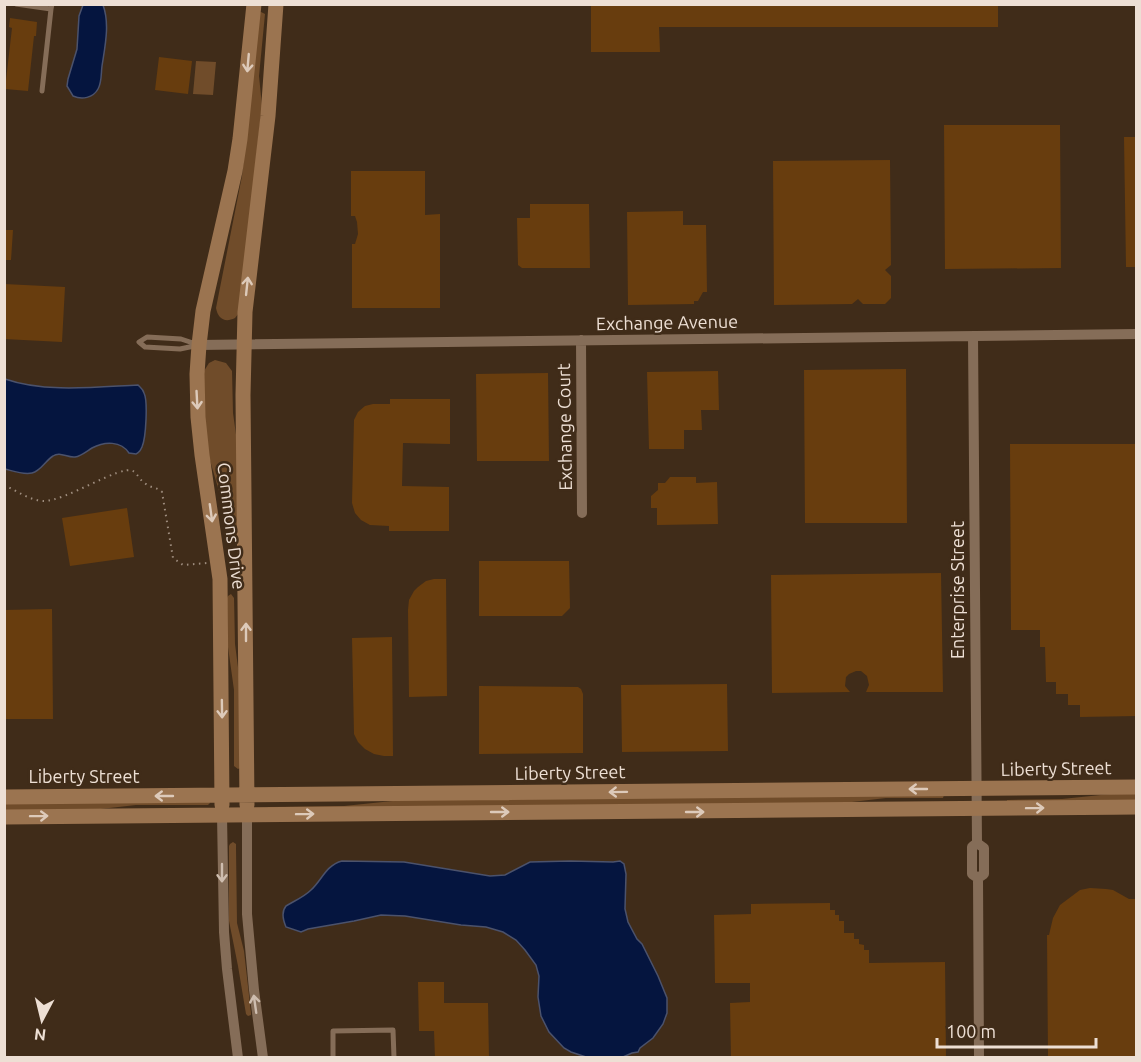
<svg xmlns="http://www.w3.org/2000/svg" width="1141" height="1062" font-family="Ubuntu,sans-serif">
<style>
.green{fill:#704c2a}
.water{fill:#05153f;stroke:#4b526c;stroke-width:1.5}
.building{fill:#683d0e}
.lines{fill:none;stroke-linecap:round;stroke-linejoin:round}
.path{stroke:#9e8d7e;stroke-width:2;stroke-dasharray:1.5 4.5;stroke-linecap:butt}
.lane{stroke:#856d58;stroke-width:5}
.street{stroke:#856d58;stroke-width:10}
.secondary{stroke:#9b7450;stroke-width:15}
.oneway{stroke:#ddcaba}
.oneway2{stroke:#cebdaf}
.labels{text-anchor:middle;stroke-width:5;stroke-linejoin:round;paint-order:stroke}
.street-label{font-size:18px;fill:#eddfd4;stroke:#402c19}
</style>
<rect width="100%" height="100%" fill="#402c19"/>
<!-- green -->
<path class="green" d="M261 12 265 14 259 76 262 106 239 313 235 318C225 323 218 319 216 308L242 176 259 13Z
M196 61 216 62 213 95 193 94Z
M215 360 226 363 232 371 233 413 238 449 237 542C233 543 230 543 227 539L221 498 209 457 204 416V371L209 363Z
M231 594 234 598 235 644 241 691 240 768 238 769 234 766V690L228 647 227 598 228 596Z
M1120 793H1136V801L1007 803V800L1062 799Z
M944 795 943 798H886L826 805 267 809 268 807 344 806 402 800Z
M209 801 210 803 208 805H136L74 812H5L4 803Z
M233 842 236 844V848L237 923 244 951 251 1013V1015L248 1016 246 1014 238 966 229 921V846L230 844Z"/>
<!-- water -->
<path class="water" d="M83 5H103C110 24 105 46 102 66 101 73 102 82 98 89 93 98 82 100 73 96L67 86 68 79 77 49 79 16Z
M5 379C45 393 96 387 138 385 141 388 143 389 144 393 148 401 146 438 142 447 140 452 140 451 136 454L129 453C121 441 105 441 92 448 87 451 81 456 75 457 67 458 60 451 53 456 45 461 41 471 32 473 23 475 13 471 5 469Z
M342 861 404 862 490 876 505 875 530 862 570 861 613 862 620 861 624 864 626 874 625 909 628 922 637 939 642 944 658 976 667 998V1013L663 1024 653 1038 640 1048 638 1052 632 1053 623 1057H586L571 1052 564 1048 549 1032 541 1016 538 997 539 976 536 965 525 950 516 940 503 932 486 927 461 925 405 916 381 915 354 921 308 929 301 932 286 927C283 920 281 912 286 906 294 901 304 897 311 890 322 880 326 865 342 861Z"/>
<!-- building -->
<path class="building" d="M591 4H998V27H659L660 52H591Z
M10 18 37 22 36 36H34L28 91 5 89 12 28 9 27Z
M159 57 192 61 188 94 155 90Z
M944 125H1060L1061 268 945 269Z
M1124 137H1137V267H1126Z
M890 160 891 265 885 270 891 276V298L885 304H863L858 299 852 304 774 305 773 161Z
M351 171H425V215L440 214V308H352V244H355L358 234 357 222 355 216H351Z
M530 204H589L590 268H522L518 265 517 218H530Z
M683 211V225H706L707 292H703L698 301H694V304L628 305 627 212Z
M4 230H13L11 260H4Z
M4 284 65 287 62 342 4 339Z
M906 369 907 523H805L804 370Z
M718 371 719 410H701L702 430H684V449H649L647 372Z
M548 373 549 461H477L476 374Z
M390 399H450V444L403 443 402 486 449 487V531H389V526L370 525 361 520 355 513 352 503 354 420 358 412 365 406 373 404H390Z
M1010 444H1137V716L1080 717V705H1068V694H1056V682H1046L1045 647H1040V630H1011Z
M670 477H696V483L717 482 718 524 657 525V508H651V496L658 490V483H665Z
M127 508 134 557 70 566 62 518Z
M479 561H569L570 608 562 616H479Z
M941 573 943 692H866L869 685 867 676 861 671H856L849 674 846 677 845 686 850 692 772 693 771 575Z
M434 579H446L447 696 409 697 408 610 409 600 414 591 418 587 426 581Z
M52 609 53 719H4V610Z
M392 637 393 756H384L374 754 365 749 358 742 354 734 352 638Z
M727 684 728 751 622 752 621 685Z
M479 686 578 687 581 689 583 694V753L479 754Z
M1090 888 1106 889 1113 890 1129 899H1137V1058H1048L1047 935H1049L1053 918 1060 905 1080 890Z
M830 903V910H835V915H839V921H844V933H854V939H859V944L864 945V950H869V963L945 962 946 1058H731L730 1003 750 1002V983H715L714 915 751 914V904Z
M418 982H444V1003H488L489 1058H435L434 1031H419Z"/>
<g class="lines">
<!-- path -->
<path class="path" d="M4 485C17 491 29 500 43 501 65 502 121 464 133 471 138 474 140 481 146 484 151 488 157 487 162 492L173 558 183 565 207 563"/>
<!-- lane -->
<path class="lane" d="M16 4 51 9 52 4
M42 91 51 9
M147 337 181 339 199 345 180 349 145 347 139 342Z
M333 1058V1031L393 1030 394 1058"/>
<!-- street -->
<path class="street" d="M973 336 977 843 972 847V874L978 878 979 1058
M581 340 582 513
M199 345 1136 334
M247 814V914L254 990 263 1058
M222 815 224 932 227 969 238 1058
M977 843 984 848V874L978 878"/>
<!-- secondary -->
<path class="secondary" d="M4 797 1136 787
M222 805 220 579 202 455 198 417 197 374 199 345 203 311 235 171 240 139 254 4
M247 805 243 395 245 312 268 116 276 4
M4 817C382 813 759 811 1136 807"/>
</g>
<!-- one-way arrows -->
<defs><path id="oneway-shaft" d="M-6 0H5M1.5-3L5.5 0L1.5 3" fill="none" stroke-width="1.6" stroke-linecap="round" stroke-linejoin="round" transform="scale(1.5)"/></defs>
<g class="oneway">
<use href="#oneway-shaft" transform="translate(248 63) rotate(95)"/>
<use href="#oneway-shaft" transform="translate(247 286) rotate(-84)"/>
<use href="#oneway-shaft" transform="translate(197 400) rotate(87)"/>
<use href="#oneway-shaft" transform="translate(211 513) rotate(82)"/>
<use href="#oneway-shaft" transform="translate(246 632) rotate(-90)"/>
<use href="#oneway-shaft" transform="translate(222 709) rotate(89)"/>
<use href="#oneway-shaft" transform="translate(918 789) rotate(180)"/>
<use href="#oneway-shaft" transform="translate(618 792) rotate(179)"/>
<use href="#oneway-shaft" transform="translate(164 796) rotate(180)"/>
<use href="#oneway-shaft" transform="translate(1035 808) rotate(-1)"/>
<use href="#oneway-shaft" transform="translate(500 812)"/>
<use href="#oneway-shaft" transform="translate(695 812)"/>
<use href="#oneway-shaft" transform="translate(305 814) rotate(-1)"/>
<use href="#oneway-shaft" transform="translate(39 816) rotate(-1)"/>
</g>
<g class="oneway2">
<use href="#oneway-shaft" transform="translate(222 873) rotate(90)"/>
<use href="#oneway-shaft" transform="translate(255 1004) rotate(-98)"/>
</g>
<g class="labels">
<!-- street labels -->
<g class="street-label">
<text transform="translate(667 323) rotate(-1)" y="6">Exchange Avenue</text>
<text transform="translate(565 427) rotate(-91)" y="6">Exchange Court</text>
<text transform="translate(231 526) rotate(83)" y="6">Commons Drive</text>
<text transform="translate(958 590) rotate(-90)" y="6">Enterprise Street</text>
<text transform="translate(1056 769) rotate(-1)" y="6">Liberty Street</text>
<text transform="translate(570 773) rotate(-1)" y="6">Liberty Street</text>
<text x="84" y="783">Liberty Street</text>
</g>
</g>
<!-- border -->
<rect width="1141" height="1062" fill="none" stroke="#eddfd4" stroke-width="12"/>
<!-- north arrow -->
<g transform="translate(42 1020) rotate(187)" stroke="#402c19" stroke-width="4.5" paint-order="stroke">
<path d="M0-4.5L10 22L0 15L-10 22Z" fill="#eddfd4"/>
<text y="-9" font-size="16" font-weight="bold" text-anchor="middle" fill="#eddfd4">N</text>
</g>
<!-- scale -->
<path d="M937 1038v9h159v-9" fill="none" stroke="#eddfd4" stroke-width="3"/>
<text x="946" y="1038" font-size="18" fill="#eddfd4" stroke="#402c19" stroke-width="4.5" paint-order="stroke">100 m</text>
</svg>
